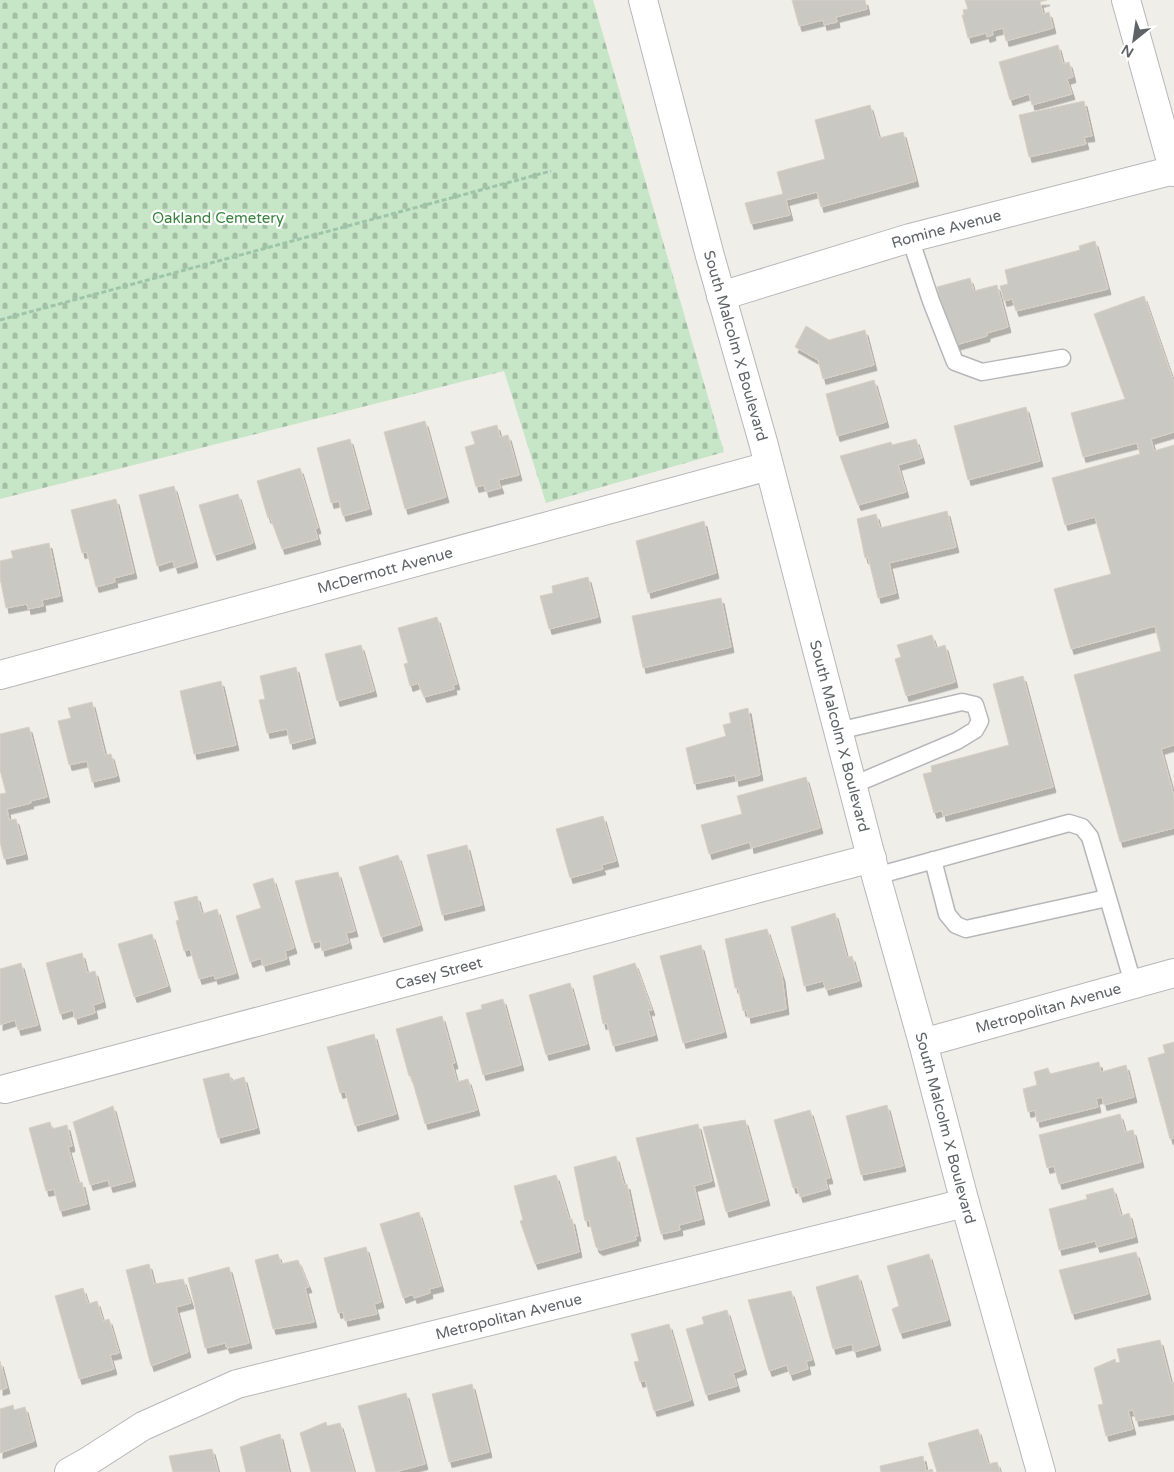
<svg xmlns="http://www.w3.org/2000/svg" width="1174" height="1472" font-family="'Varela Round',sans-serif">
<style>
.cemetery{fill:url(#cemetery-stones)}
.building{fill:#c9c8c2;stroke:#d5d1c6;filter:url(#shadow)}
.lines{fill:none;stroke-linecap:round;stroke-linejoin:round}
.service-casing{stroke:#b5b7bb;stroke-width:19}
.minor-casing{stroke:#b5b7bb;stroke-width:30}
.tertiary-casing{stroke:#b5b7bb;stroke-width:30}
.path{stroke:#9ec4aa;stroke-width:3;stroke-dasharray:5 2.5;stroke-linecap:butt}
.service{stroke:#fff;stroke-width:16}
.minor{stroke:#fff;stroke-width:28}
.tertiary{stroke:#fff;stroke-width:28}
.labels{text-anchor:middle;stroke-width:4.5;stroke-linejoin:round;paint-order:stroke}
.park-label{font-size:15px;fill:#3a8340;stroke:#fff}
.street-label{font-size:15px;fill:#5f6267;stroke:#fff}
</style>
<defs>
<pattern id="cemetery-stones" width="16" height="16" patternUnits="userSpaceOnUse" patternTransform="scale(1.25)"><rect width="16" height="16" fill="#c6e6c7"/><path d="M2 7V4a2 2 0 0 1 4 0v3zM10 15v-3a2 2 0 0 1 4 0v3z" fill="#a4bea5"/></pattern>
<filter id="shadow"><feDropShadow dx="3" dy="5.5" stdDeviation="0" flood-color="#0004"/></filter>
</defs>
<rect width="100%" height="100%" fill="#f0eee8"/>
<!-- cemetery -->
<path class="cemetery" d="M0 0H593L724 452 546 503 504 371 0 499Z"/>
<!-- building -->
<path class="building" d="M792 0H865L867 9 836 17 837 22 824 25 823 20 799 26Z
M965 0H1047L1040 2 1043 14 1049 12 1053 28 1006 41 1003 28 992 31 993 35 987 37 986 33 968 38 962 15H964L963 10 968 9Z
M1058 45 1063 64 1069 62 1073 77 1067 79 1072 94 1032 105 1029 94 1010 100 999 62Z
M1084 101 1092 136 1084 137 1086 144 1029 157 1019 115Z
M870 105 879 138 903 132 916 181 821 207 817 192 786 200 790 215 751 224 745 203 783 194 777 172 825 159 815 120Z
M1095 241 1108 289 1016 311 1012 299 1004 301 1000 286 1008 284 1005 270 1080 250 1079 246Z
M970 278 974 291 997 285 1008 327 987 333V336L952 346 937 287Z
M1144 296 1174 383V432L1151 439 1154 451 1174 445V745L1161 749 1174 796V828L1120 842 1074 675 1161 651 1155 626 1071 649 1054 589 1111 574 1095 517 1065 525 1052 478 1140 454 1137 443 1083 457 1071 413 1125 399 1094 314Z
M806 326 829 340 865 330 874 365 823 379 818 360 795 347Z
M874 380 886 422 837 436 826 394Z
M1026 407 1040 461 968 480 954 426Z
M425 421 446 497 405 509 384 432Z
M497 425 500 437 508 435 519 475 498 480 501 488 486 492 484 485 476 487 465 447 475 444 471 432Z
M350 439 369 509 343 516 339 501 331 503 317 448Z
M916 439 922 458 898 465 906 492 858 505 840 456 891 442 892 445Z
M300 468 318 528 315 529 318 539 282 549 270 517 268 518 257 481Z
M174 486 195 562 175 568 173 561 157 566 139 495Z
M238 494 253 543 214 555 199 505Z
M116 499 134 573 114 578 115 582 96 587 87 552 82 553 71 510Z
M947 511 956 547 889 563 896 593 878 598 868 557 865 558 857 519 876 514 880 528Z
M704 521 716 573 648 593 636 541Z
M49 543 60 596 42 600 43 606 28 609 27 604 6 608 0 578V561L13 558 11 551Z
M588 577 598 617 549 629 540 596 553 593 552 586Z
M721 598 731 647 643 668 632 616Z
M437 617 457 684 453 685 454 689 424 697 418 683 410 686 404 664 408 663 398 628Z
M932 635 936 648 945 645 955 682 906 696 895 659 901 657 897 645Z
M361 645 374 691 337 701 325 654Z
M296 667 313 738 290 744 287 729 267 733 259 700 265 699 260 676Z
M1023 676 1053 787 943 816 942 810 934 813 923 774 932 772 931 766 1009 745 993 684Z
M221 681 236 745 194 754 180 691Z
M92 702 105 755 111 754 117 776 92 782 87 761 69 765 58 721 71 718 68 708Z
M748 708 760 775 736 781 735 775 694 784 686 748 726 736 723 725 731 723 729 713Z
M29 727 47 797 30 801 31 803 7 809 9 820 16 819 25 854 4 859 0 842V794L6 793 0 770V734Z
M806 777 820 828 751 848 750 842 709 854 701 825 742 814 737 796Z
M603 816 616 861 601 865 603 869 570 878 556 829Z
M467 845 482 905 442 915 427 855Z
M398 855 420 925 381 937 359 867Z
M338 872 355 931 346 933 349 943 322 951 320 941 312 943 295 881Z
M273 878 294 948 285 951 287 959 263 966 261 958 250 962 236 916 261 908 253 884Z
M197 896 202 914 217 909 236 973 215 979 214 975 199 979 190 949 184 951 176 921 179 920 174 902Z
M835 913 847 958 852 956 859 981 826 990 823 981 804 986 791 927Z
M767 929 782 976 786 1009 748 1018 747 1010 743 1011 738 988H735L725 939Z
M152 934 168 986 134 997 118 944Z
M701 945 724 1032 683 1043 660 956Z
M82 953 87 973 95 971 103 1002 93 1005 95 1013 75 1019 73 1010 60 1014 46 963Z
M21 963 38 1025 18 1030 15 1020 0 1025V969Z
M635 963 652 1010H648L655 1035 613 1046 607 1023 603 1024 593 976Z
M570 983 587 1044 546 1055 529 995Z
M503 999 521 1065 483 1075 466 1013 482 1009 481 1005Z
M442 1016 455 1063 452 1064 457 1082 468 1079 477 1110 425 1124 411 1076H409L396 1029Z
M374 1034 396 1114 355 1126 345 1091 340 1093 327 1047Z
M1174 1042V1138L1170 1139 1148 1058 1165 1053 1163 1045Z
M1099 1062 1101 1072 1126 1065 1134 1097 1104 1105 1102 1097 1096 1099 1098 1107 1037 1122 1035 1110 1028 1112 1023 1089 1037 1085 1034 1072 1048 1068 1050 1074Z
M229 1073 231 1081 244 1077 257 1128 218 1138 203 1079Z
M887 1105 903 1166 861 1175 846 1116Z
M113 1106 133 1181 110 1187 108 1180 90 1185 73 1122Z
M810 1110 830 1178 825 1179 828 1189 800 1197 797 1187 793 1188 774 1120Z
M1120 1114 1125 1132 1133 1130 1141 1162 1059 1184 1054 1166 1047 1168 1039 1135Z
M745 1120 767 1200 726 1212 703 1127Z
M50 1122 52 1129 67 1125 72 1146 68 1147 78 1183 82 1182 87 1204 60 1211 54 1189 46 1191 29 1128Z
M698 1124 712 1181 694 1186 702 1219 679 1225 680 1230 661 1234 636 1138Z
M616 1156 624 1185 627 1184 638 1236H635L636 1240 600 1250 596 1247 589 1220 585 1221 574 1167Z
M556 1175 569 1219H572L579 1252 535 1264 520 1221 523 1220 514 1186Z
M1113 1188 1121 1216 1129 1213 1135 1237 1097 1247 1095 1241 1059 1250 1049 1209 1087 1199 1086 1195Z
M419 1212 441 1286 429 1289 430 1293 414 1298 413 1294 403 1298 380 1224Z
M366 1247 381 1302 374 1304 377 1314 345 1321 343 1312 338 1313 324 1258Z
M1136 1252 1148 1294 1072 1314 1059 1270Z
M278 1254 281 1264 298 1260 309 1287 305 1288 314 1322 273 1329 255 1260Z
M929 1254 948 1320 900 1333 892 1309 899 1306 887 1266Z
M149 1264 154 1284 183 1279 191 1303 176 1307 188 1352 151 1366 126 1270Z
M229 1267 249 1343 227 1348 225 1343 205 1348 188 1278Z
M858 1275 878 1345 854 1352 852 1344 833 1349 816 1287Z
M83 1288 88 1304 97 1301 103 1321 109 1319 119 1353 110 1355 114 1369 79 1379 55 1296Z
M791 1291 812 1360 806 1361 808 1369 790 1375 787 1365 769 1371 748 1300Z
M727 1310 744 1369 733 1373 737 1386 706 1395 686 1329 704 1324 702 1317Z
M669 1324 691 1400 654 1411 645 1380 640 1382 634 1362 639 1361 631 1334Z
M1160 1340 1171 1383 1174 1382V1414L1136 1421 1133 1410 1128 1411 1133 1429 1106 1436 1098 1405 1103 1404 1094 1368 1115 1359 1116 1363 1120 1362 1117 1349Z
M0 1361 7 1388 0 1390Z
M472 1384 489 1452 449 1462 432 1394Z
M406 1393 425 1464 395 1472H376L358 1406Z
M13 1405 14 1410 25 1407 34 1441 0 1453V1409Z
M326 1422 327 1426 340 1423 354 1472H311L300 1433Z
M978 1429 988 1464 997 1462 1000 1472H937L928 1443Z
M280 1434 289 1472H246L240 1447 266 1438Z
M212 1449 218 1472H173L169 1456Z
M923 1456 926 1471 932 1469 933 1472H881L880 1466Z"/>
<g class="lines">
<defs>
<path id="service" d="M910 238 931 301 955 362 982 372 1062 358
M838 731 962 702 975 705 980 721 975 730 957 741 853 785
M933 860 947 914 956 925 966 929 1107 898
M876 876 1069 823 1082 827 1090 837 1133 983"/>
<g id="minor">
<path d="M1126 0 1174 172"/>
<path id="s1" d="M721 296 910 238 1174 170"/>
<path id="s2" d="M0 675 769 466"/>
<path id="s3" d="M5 1089 872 858"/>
<path id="s4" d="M69 1472 87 1462 143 1426 237 1384 965 1203"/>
</g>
<g id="tertiary">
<path id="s5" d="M643 0 710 256 763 442 876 876 923 1043 965 1203 1041 1472"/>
<path id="s6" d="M923 1043 1174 973"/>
</g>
</defs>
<!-- service casing -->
<use href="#service" class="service-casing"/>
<!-- minor casing -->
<use href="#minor" class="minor-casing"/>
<!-- tertiary casing -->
<use href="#tertiary" class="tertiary-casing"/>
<!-- path -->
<path class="path" d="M0 320 551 171"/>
<!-- service -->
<use href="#service" class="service"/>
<!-- minor -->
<use href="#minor" class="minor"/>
<!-- tertiary -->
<use href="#tertiary" class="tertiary"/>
</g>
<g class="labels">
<!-- park labels -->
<g class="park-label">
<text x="218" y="223">Oakland Cemetery</text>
</g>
<!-- street labels -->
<g class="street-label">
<text dy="5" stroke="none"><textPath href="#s1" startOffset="235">Romine Avenue</textPath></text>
<text dy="5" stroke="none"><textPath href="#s5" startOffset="358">South Malcolm X Boulevard</textPath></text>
<text dy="5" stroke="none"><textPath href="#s2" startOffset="399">McDermott Avenue</textPath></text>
<text dy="5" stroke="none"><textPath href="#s5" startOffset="762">South Malcolm X Boulevard</textPath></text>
<text dy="5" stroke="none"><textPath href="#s3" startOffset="449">Casey Street</textPath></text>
<text dy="5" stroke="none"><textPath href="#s6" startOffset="130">Metropolitan Avenue</textPath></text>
<text dy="5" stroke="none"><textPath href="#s5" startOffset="1168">South Malcolm X Boulevard</textPath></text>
<text dy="5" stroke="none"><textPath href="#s4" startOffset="470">Metropolitan Avenue</textPath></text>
</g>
</g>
<!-- north arrow -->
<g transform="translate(1134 40) rotate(210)" stroke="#ffffff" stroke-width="4" paint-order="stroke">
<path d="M0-4L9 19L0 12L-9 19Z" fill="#5f6267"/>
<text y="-8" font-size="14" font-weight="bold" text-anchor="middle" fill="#5f6267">N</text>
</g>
</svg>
